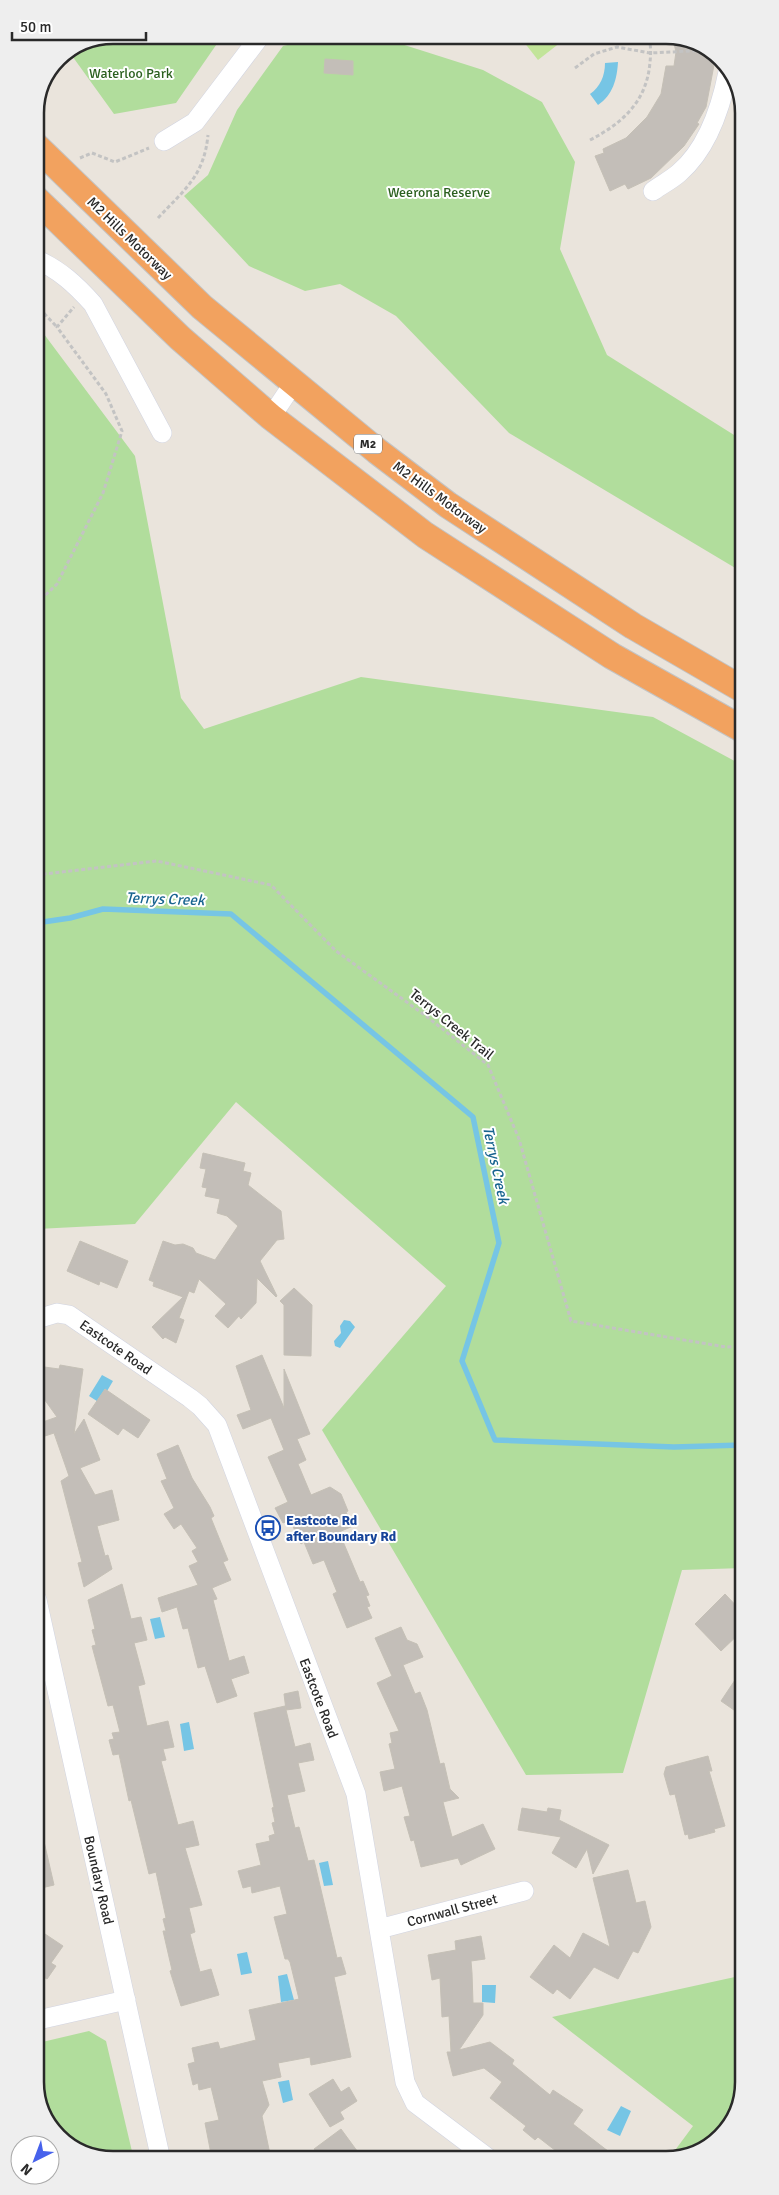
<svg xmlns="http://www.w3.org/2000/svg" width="779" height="2195" font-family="Signika,sans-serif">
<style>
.green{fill:#b1dd9c}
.pitch{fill:#c2e499}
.water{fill:#76c5e5}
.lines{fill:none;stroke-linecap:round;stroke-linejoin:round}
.stream{stroke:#76c5e5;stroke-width:5.5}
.building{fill:#c3beb8;stroke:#c5c0b6}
.minor-casing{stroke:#d1d4e1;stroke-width:20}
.highway-casing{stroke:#c3c3c3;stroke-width:28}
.path{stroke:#c3c3c3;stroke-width:3;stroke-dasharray:4 2.5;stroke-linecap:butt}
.minor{stroke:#fff;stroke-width:19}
.highway{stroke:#f2a25f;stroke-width:26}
.labels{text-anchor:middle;stroke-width:4;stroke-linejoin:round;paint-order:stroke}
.shield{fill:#fff;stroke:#696969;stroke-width:1}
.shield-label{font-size:12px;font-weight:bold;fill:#292929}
.park-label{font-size:14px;fill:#2b601f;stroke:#fff}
.street-label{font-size:14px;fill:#292929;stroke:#fff}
.transit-label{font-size:14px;font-weight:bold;fill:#164399;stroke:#fff;text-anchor:start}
.water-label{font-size:15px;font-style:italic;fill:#17638f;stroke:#fff}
.rim{fill:none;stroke:#292929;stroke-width:2.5}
</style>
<rect width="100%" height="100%" fill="#eae4dc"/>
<!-- green -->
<path class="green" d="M113 35H223L176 103 114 114 70 53Z
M331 35H373L483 70 542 102 575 162 560 249 607 355 742 440V572L509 433 396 316 340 284 305 291 249 266 184 196 208 175 237 110 283 46Z
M35 322 135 456 181 698 204 729 361 677 653 717 742 765 743 1568 682 1570 623 1773 526 1775 322 1430 446 1286 236 1102 135 1224 37 1229Z
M744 1975V2082L728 2130 687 2157H670L693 2126 552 2017Z
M89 2031 106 2041 134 2160H108L62 2141 38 2103V2043Z"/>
<!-- pitch -->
<path class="pitch" d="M523 35H570L538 60 520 37Z"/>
<!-- water -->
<path class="water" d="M618 62C617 79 613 95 598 105L590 94C600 87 605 76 605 63Z
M344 1320 350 1321 355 1327 340 1348 335 1346 334 1341 341 1333 340 1326Z
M102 1375 113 1381 100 1403 89 1396Z
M160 1617 165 1637 155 1639 150 1619Z
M189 1722 194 1749 184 1751 180 1724Z
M328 1861 333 1885 324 1886 319 1863Z
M247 1952 252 1973 241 1975 237 1954Z
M287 1974 294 2000 281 2002 278 1976Z
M482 1985H496L495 2003 482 2002Z
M289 2080 293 2100 283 2103 278 2082Z
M621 2106 631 2111 620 2136 607 2130Z"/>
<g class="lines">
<!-- stream -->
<path class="stream" d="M36 923 70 918 103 909 231 914 473 1117 499 1243 462 1361 495 1440 674 1447 743 1445"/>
</g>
<!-- building -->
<path class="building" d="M672 35 715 52 712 64 714 65 706 107 697 123 699 124 684 146 651 178 628 189 625 184 610 191 595 156 604 153 603 149 626 138 647 117 661 94 666 66H674L676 52Z
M325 59 353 61V75L324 73Z
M203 1153 245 1163 243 1171 251 1173 248 1185 281 1211 284 1239 277 1240 260 1261 277 1296 276 1297 257 1278 256 1303 241 1319 239 1316 228 1328 215 1316 226 1304 199 1279 194 1293 189 1291 179 1318 184 1320 176 1343 165 1337 163 1339 152 1327 183 1297 153 1286 154 1282 149 1280 163 1241 175 1245 183 1244 193 1248 196 1253 215 1260 238 1226 227 1216 217 1213 220 1199 205 1196 207 1188 202 1187 206 1169 200 1168Z
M80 1241 128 1261 117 1288 100 1281 99 1285 67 1271Z
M294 1288 312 1305 311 1356 284 1355V1305L280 1301Z
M262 1355 284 1408V1369L310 1434 297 1439 306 1460 298 1464 311 1495 330 1487 341 1494 348 1511 346 1512 353 1526 339 1532 360 1582 363 1581 369 1595 366 1596 370 1606 367 1607 372 1618 347 1628 333 1594 337 1592 324 1560 313 1564 304 1542 301 1544 290 1520 283 1523 275 1508 288 1502 268 1457 284 1450 271 1418 243 1429 237 1415 251 1410 236 1366Z
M60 1365 83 1369 74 1434 84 1419 100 1460 80 1468 95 1495 112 1490 119 1520 97 1526 105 1556 108 1555 112 1569 84 1587 78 1563 82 1562 61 1481 69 1476 54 1433 45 1436 40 1423 57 1417 37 1389V1366L59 1369Z
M105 1389 150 1420 138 1438 123 1428 118 1435 88 1414Z
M178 1445 192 1478 210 1507 214 1516 211 1518 228 1560 223 1562 231 1580 212 1588 217 1599 213 1600 229 1661 244 1656 249 1673 231 1679 237 1696 217 1703 205 1666 198 1668 188 1628 183 1629 177 1607 162 1612 158 1598 198 1585 189 1566 198 1562 192 1551 197 1548 181 1524 174 1529 164 1514 174 1508 161 1481 167 1479 157 1454Z
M122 1584 131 1619 141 1617 147 1640 134 1643 145 1684 138 1686 147 1726 168 1721 174 1747 163 1749 166 1760 161 1761 178 1825 193 1821 199 1845 185 1848 202 1905 189 1908 195 1932 190 1934 200 1972 211 1969 219 1995 181 2006 170 1971 172 1970 163 1931H166L163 1919 166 1918 156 1872 149 1874 131 1800 129 1801 119 1754 113 1755 109 1740 114 1739 112 1733 120 1732 113 1705 108 1706 92 1646 96 1645 92 1630 95 1629 88 1600Z
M725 1594 743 1613V1630L721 1651 695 1624Z
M401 1627 407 1640 417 1644 423 1657 403 1665 415 1694 420 1692 427 1710 440 1764 444 1763 450 1789 459 1798 443 1802 452 1837 483 1824 495 1849 461 1865 458 1858 421 1867 414 1840 411 1841 404 1817 410 1816 402 1786 384 1791 380 1772 395 1769 389 1744 392 1743 390 1733 399 1731 377 1683 392 1676 375 1638Z
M743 1668V1705L744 1717 721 1701Z
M298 1691 301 1708 286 1710 284 1694Z
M285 1706 295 1747 310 1743 314 1760 298 1763 305 1791 287 1795 295 1828 299 1827 308 1861 314 1860 337 1958 341 1957 346 1974 334 1977 351 2057 311 2065 310 2057 278 2063 281 2077 262 2081 269 2105 262 2116 271 2159H212L205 2123 219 2120 211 2087 199 2090 198 2083 193 2085 188 2064 195 2062 192 2048 218 2042 220 2049 256 2040 249 2010 299 1999 290 1962 288 1959H285L274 1917 287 1914 280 1886 252 1893 251 1886 243 1888 238 1871 261 1865 256 1844 270 1841 269 1836 275 1834 272 1823 275 1822 272 1808 274 1807 254 1713Z
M708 1756 712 1771H709L725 1826 714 1829 715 1832 689 1839 688 1834 685 1835 675 1794 670 1795 664 1774 666 1767Z
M522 1808 547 1812 548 1808 561 1810 559 1820 609 1845 593 1874 587 1849 576 1868 552 1853 561 1837 518 1830Z
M43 1837 54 1885 37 1889V1838Z
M628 1870 636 1903 645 1901 651 1927 638 1953 633 1951 618 1979 594 1967 570 1999 557 1989 553 1994 530 1977 554 1945 570 1958 583 1933 610 1947 593 1878Z
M45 1934 63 1946 51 1963 56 1966 47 1979 42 1976 38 1982V1944Z
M481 1936 485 1959 471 1961 472 1973 473 2003H483V2015L459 2050 490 2042 514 2060 512 2064 550 2095 553 2090 583 2110 573 2124 617 2158H565L538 2137 535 2140 523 2130 526 2126 490 2098 502 2082 484 2068 453 2076 447 2052H451L449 2016 442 2017 440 1978 432 1980 428 1955 456 1950 455 1941Z
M333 2079 341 2092 349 2087 357 2101 340 2112 344 2119 330 2127 309 2094Z
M341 2129 363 2159H321L314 2149Z"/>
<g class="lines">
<defs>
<path id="minor" d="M164 141 195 122 261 35
M653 191C661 185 671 180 679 173 707 149 721 107 728 72
M35 259C59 269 76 285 93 304L162 433
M271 417 293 384
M37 1319 57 1313 69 1315 190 1398 200 1406 217 1425 356 1794 405 2082 415 2103 488 2158
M37 1600 161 2160
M379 1929 524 1891
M38 2020 126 2000"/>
<path id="highway" d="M35 145 202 307 377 451 448 505 633 626 742 689
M35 198 180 338 271 417 425 535 612 656 742 729"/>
</defs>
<!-- minor casing -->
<use href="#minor" class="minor-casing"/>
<!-- highway casing -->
<use href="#highway" class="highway-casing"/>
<!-- path -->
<path class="path" d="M483 44 486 35
M575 68 594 54 617 47 650 53 711 50
M590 140C623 123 647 101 650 62 651 53 651 43 648 35
M80 158 92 153 115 162 149 148
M158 218C185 189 204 176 208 135
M35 304 57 327
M36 604 57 584 103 493 122 431 106 394 57 327 74 307
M36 875 157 861 271 885 336 951 426 1016 488 1065 519 1139 571 1321 726 1347 743 1346"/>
<!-- minor -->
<use href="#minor" class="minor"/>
<!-- highway -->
<use href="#highway" class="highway"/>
</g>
<!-- icons -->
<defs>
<symbol id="bus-ring" viewBox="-11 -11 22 22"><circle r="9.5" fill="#fff" stroke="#1a4fb4" stroke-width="1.5"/><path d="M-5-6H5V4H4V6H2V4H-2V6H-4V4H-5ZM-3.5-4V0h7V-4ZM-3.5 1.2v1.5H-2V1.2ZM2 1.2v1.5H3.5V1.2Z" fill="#1a4fb4"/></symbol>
</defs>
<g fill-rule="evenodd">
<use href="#bus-ring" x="254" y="1514" width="28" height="28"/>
</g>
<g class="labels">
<!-- shield labels -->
<rect class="shield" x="354" y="434.5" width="28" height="19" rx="4"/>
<g class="shield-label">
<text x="368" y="448">M2</text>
</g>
<!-- park labels -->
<g class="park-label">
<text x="131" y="78">Waterloo Park</text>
<text x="439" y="197">Weerona Reserve</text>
</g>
<!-- street labels -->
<g class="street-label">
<text transform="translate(130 238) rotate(44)" y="5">M2 Hills Motorway</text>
<text transform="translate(440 497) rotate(36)" y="5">M2 Hills Motorway</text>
<text transform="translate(452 1024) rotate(39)" y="5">Terrys Creek Trail</text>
<text transform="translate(116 1347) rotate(35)" y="5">Eastcote Road</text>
<text transform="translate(319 1698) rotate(69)" y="5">Eastcote Road</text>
<text transform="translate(99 1880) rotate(77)" y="5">Boundary Road</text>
<text transform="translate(452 1910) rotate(-15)" y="5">Cornwall Street</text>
</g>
<!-- transit labels -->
<g class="transit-label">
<text x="286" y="1525">Eastcote Rd<tspan x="286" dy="16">after Boundary Rd</tspan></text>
</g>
<!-- water labels -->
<g class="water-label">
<text transform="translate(165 899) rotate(2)" y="5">Terrys Creek</text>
<text transform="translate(496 1165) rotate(78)" y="5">Terrys Creek</text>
</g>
</g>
<!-- crop -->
<path d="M0 0H779V2195H0ZM113 44H666A69 69 0 0 1 735 113V2082A69 69 0 0 1 666 2151H113A69 69 0 0 1 44 2082V113A69 69 0 0 1 113 44Z" fill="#eee" fill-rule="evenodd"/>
<path class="rim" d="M113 44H666A69 69 0 0 1 735 113V2082A69 69 0 0 1 666 2151H113A69 69 0 0 1 44 2082V113A69 69 0 0 1 113 44Z"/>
<!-- north arrow -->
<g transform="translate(35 2160) rotate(222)"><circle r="24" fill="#ffffff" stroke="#a9a9a9"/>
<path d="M0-4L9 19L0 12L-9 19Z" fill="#4762ec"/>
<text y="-8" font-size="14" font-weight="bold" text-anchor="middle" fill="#292929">N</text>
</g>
<!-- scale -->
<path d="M12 32v8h134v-8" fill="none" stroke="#292929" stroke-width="2.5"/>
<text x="20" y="32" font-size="15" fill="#292929" stroke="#ffffff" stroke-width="4" paint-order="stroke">50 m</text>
</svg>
